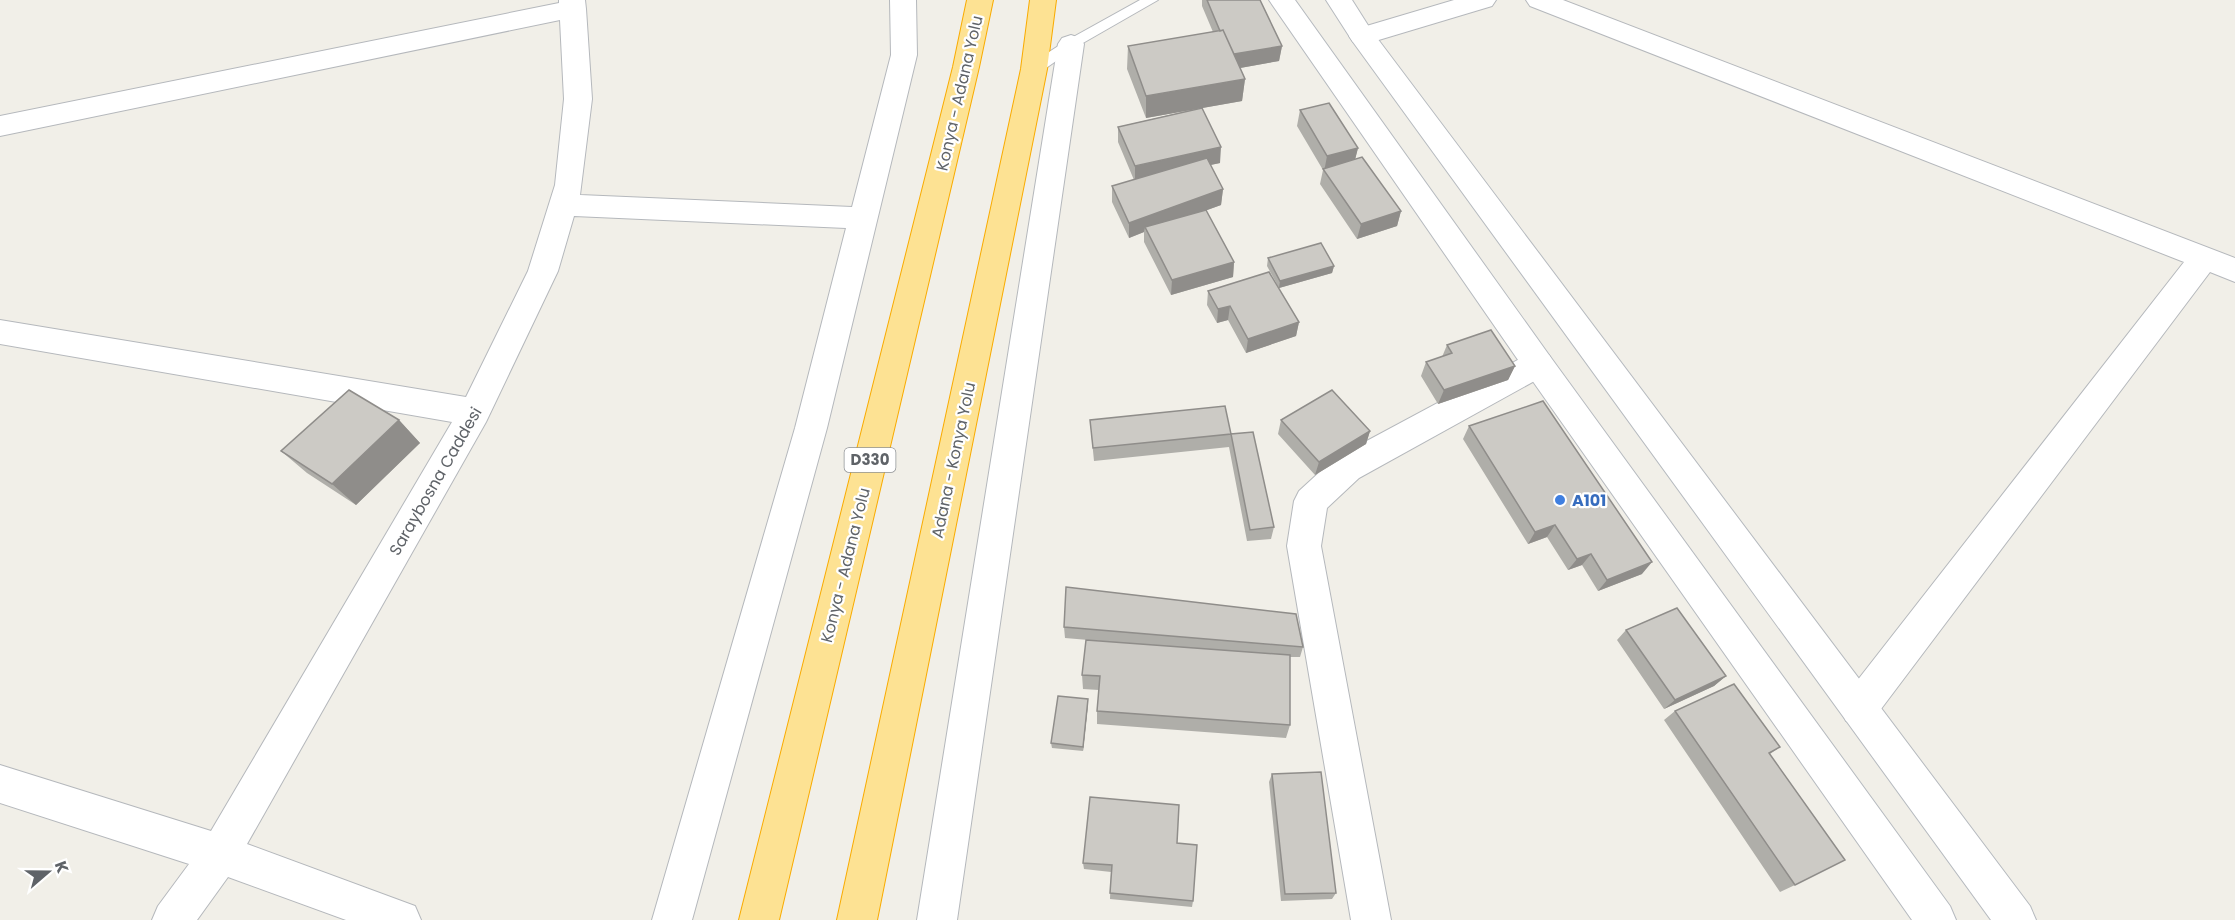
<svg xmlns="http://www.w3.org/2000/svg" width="2235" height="920" font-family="Poppins,sans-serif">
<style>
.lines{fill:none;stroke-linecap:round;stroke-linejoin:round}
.lane-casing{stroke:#b5b8bc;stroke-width:2}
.street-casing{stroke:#b5b8bc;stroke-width:2}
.secondary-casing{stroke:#b6babf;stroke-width:2}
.highway-casing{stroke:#f9ab00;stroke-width:2}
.lane{fill:#fff;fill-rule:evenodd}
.street{fill:#fff;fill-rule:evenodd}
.secondary{fill:#fff;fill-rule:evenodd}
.highway{fill:#fde293;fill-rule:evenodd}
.wall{fill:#afaea9}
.shaded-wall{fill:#8f8d8a}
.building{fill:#cccac5;stroke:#8f8d8a;stroke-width:1.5}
.shop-dot{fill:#3f7fe0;stroke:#fff;stroke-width:2}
.labels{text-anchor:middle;stroke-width:4.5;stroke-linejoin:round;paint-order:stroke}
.shield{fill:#fff;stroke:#8f9295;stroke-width:1.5}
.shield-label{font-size:15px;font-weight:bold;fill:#5f6368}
.street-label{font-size:16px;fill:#5f6368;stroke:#fff}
.shop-label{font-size:16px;font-weight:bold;fill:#366cbe;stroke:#fff;text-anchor:start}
</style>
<rect width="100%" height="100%" fill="#f1efe8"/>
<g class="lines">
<defs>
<path id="lane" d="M1140 0H1158L1076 47 1039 73H1029L1027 69 1029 65 1066 41Z"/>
<path id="street" d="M559 0H585L586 9 592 99 580 195 852 207 891 55 890 0H916L917 55 827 428 692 920H652L795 428 846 228 574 216 558 271 486 422 247 844 415 906 421 920H346L228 877 197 920H152L158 906 189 864 0 803V765L211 831 452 422 0 344V320L466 397 528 271 555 185 564 99 560 20 0 136V116L559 3Z
M1454 0H1496L1492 6 1362 45 1353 42 1349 36 1353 30Z
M1526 0H1563L2235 258V282L2210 272 1872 721 1859 726 1846 721 1840 708 1846 695 2184 262 1530 6Z
M1071 35 1080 38 1084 44 957 920H917L1058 44 1062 38Z
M1538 351 1549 355 1554 364 1549 373 1359 478 1327 508 1321 546 1391 920H1351L1287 546 1294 501 1299 491 1335 458 1527 355Z"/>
<path id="secondary" d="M1269 0H1295L1549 355 1950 906 1956 920H1912L1527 373Z
M1326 0H1352L1371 30 2030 906 2036 920H1991L1353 42Z"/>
<path id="highway" d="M967 0H993L979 67 779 920H739L953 67Z
M1030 0H1056L1047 69 877 920H837L1021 69Z"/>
</defs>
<!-- lane casing -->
<use href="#lane" class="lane-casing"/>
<!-- street casing -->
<use href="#street" class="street-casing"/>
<!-- secondary casing -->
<use href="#secondary" class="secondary-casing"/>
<!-- highway casing -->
<use href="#highway" class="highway-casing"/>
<!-- lane -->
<use href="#lane" class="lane"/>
<!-- street -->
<use href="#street" class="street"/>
<!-- secondary -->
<use href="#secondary" class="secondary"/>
<!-- highway -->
<use href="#highway" class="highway"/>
</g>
<!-- wall -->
<path class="wall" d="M1202 0H1260L1282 46 1279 61 1240 68 1245 79 1242 101 1202 108 1220 163 1210 165 1223 189 1221 205 1204 211 1234 262 1233 277 1171 295 1144 242V232L1129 238 1112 202V186L1134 180 1118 142V127L1190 110 1146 118 1127 69 1128 46 1213 32 1202 6Z
M1300 110 1358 148 1355 159 1401 211 1397 226 1357 239 1320 184 1323 170 1297 126Z
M1268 258 1334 266 1332 273 1279 288 1267 266Z
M1208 291 1299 322 1296 336 1246 353 1228 320 1217 323 1207 305Z
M1447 345 1515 366 1508 380 1438 404 1421 376 1426 362 1442 357Z
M399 420 420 443 356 505 307 473 281 451Z
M1090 420 1231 434 1274 527 1271 539 1247 541 1229 447 1094 461Z
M1281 420 1370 431 1366 444 1315 475 1278 434Z
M1469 426 1642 574 1598 591 1582 565 1568 570 1547 537 1528 544 1463 439Z
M1064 627 1303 647 1300 657H1290V725L1286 738 1097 724V711L1099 690 1083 689 1082 675 1159 646 1065 638Z
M1626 630 1726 676 1714 686 1664 709 1617 640Z
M1088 704 1083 751 1052 748 1051 743Z
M1675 711 1780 747 1770 754 1795 885 1780 892 1664 720Z
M1272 774 1336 893 1332 899 1281 901 1269 782Z
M1177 843 1193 901 1192 907 1110 899 1111 872 1084 869 1083 863Z"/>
<!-- shaded-wall -->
<path class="shaded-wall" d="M1282 46 1279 61 1229 70 1230 54Z
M1245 79 1242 101 1146 118V96Z
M1221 147 1220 163 1135 181V166Z
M1358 148 1354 164 1324 172 1327 156Z
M1223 189 1221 205 1147 232 1145 227 1144 232 1129 238V223Z
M1401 211 1397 226 1357 239 1361 224Z
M1234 262 1233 277 1171 295 1172 280Z
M1334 266 1332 273 1279 288 1280 281Z
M1230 306 1228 320 1217 323 1218 309Z
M1299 322 1296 336 1246 353 1248 339Z
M1515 366 1508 380 1438 404 1444 390Z
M399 420 420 443 356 505 332 484Z
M1370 431 1366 444 1315 475 1319 462Z
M1555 525 1547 537 1528 544 1535 532Z
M1591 554 1582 565 1568 570 1577 559Z
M1652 562 1642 574 1598 591 1607 580Z
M1726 676 1714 686 1664 709 1675 700Z
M1088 699V704L1083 751V747Z"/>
<!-- building -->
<path class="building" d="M1207 0H1260L1282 46 1234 54 1223 30 1220 31Z
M1223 30 1245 79 1146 96 1128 46Z
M1329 103 1358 148 1327 156 1300 110Z
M1202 108 1221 147 1135 166 1118 127Z
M1362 157 1401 211 1361 224 1323 169Z
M1207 158 1223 189 1129 223 1112 186Z
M1206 210 1234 262 1172 280 1145 227Z
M1321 243 1334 266 1280 281 1268 258Z
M1269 272 1299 322 1248 339 1230 306 1218 309 1208 291Z
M1491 330 1515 366 1444 390 1426 362 1452 353 1447 345Z
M349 390 399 420 332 484 281 451Z
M1332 390 1370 431 1319 462 1281 420Z
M1543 401 1652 562 1607 580 1591 554 1577 559 1555 525 1535 532 1469 426Z
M1225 406 1231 434 1093 448 1090 420Z
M1253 432 1274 527 1250 530 1231 434Z
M1066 587 1296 614 1303 647 1064 627Z
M1677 608 1726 676 1675 700 1626 630Z
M1086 640 1290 655V725L1097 711 1100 676 1082 675Z
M1734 684 1780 747 1769 753 1845 860 1795 885 1675 711Z
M1058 696 1088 699 1083 747 1051 743Z
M1321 772 1336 893 1285 894 1272 774Z
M1090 797 1179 805 1177 843 1197 845 1193 901 1110 893 1112 865 1083 863Z"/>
<!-- markers -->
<circle class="shop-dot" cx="1560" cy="500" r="6"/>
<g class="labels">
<!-- shield labels -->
<rect class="shield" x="844.5" y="448" width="51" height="24" rx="4.5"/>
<g class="shield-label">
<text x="870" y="465">D330</text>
</g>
<!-- street labels -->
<g class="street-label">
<text transform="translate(959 93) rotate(-77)" y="6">Konya - Adana Yolu</text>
<text transform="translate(953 460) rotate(-78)" y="6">Adana - Konya Yolu</text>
<text transform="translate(435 481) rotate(-60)" y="6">Saraybosna Caddesi</text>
<text transform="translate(845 565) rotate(-76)" y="6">Konya - Adana Yolu</text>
</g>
<!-- shop labels -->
<g class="shop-label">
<text x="1572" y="506">A101</text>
</g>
</g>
<!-- north arrow -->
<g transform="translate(48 872) rotate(70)" stroke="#ffffff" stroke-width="4.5" paint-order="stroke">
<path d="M0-4.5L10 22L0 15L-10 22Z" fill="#5f6368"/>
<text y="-9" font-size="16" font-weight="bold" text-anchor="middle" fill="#5f6368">K</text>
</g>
</svg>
